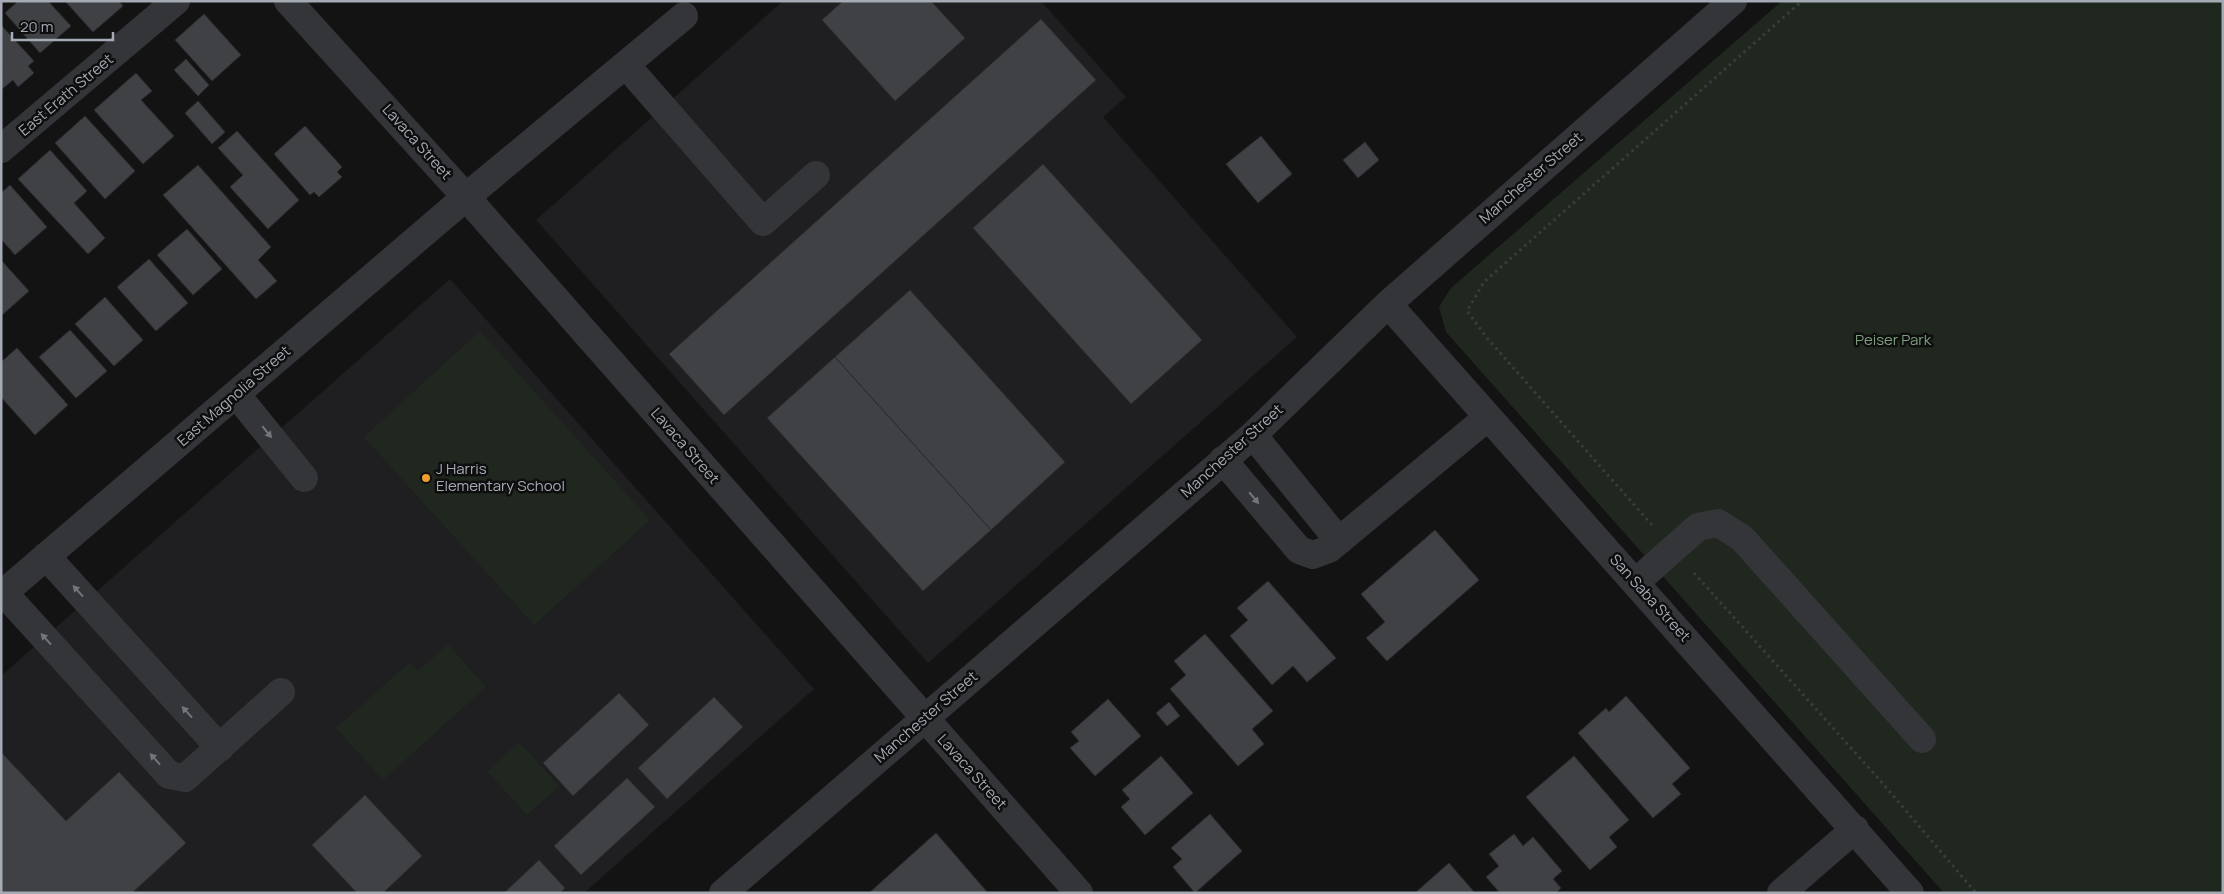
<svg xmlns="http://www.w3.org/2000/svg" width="2224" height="894" font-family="Manrope,sans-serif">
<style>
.built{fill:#1f1f21}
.green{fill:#1f271f}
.building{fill:#3f4144;stroke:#2d2d30}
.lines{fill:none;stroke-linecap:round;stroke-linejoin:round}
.path{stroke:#3a3c40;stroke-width:3;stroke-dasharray:2.5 4;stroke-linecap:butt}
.minor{stroke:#343539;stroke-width:28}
.oneway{fill:#72767d}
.poi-dot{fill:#ed9e31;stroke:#0e0e0f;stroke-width:2}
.labels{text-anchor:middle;stroke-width:5;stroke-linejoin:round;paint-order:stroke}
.street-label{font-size:15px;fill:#a4abb4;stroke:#0e0e0f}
.park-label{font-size:15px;fill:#7c9f7c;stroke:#0e0e0f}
.poi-label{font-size:15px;fill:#a4abb4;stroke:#0e0e0f;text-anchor:start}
</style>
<rect width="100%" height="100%" fill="#131314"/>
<!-- built -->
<path class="built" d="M783 1H1041L1126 97 1103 117 1297 337 928 663 536 220Z
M450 279 814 689 584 893H1V676Z"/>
<!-- green -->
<path class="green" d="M1782 1H2223V893H1944L1446 332 1439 307 1451 288Z
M480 331 650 520 534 625 364 437Z
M448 644 486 687 383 780 336 728 410 662 418 671Z
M519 742 559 786 527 815 487 771Z"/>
<!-- building -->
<path class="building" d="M18 1H48L71 26 40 53 5 13Z
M65 1H119L123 6 93 32Z
M843 1H931L965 38 895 101 822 20Z
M204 14 241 55 212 81 175 40Z
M1041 19 1096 80 724 415 669 354Z
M1 25 34 61 28 66 34 73 18 87 13 80 2 89Z
M186 59 209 85 198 96 174 70Z
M136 73 152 91 141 100 174 136 143 164 94 110Z
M198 101 225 132 212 144 185 113Z
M85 116 135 171 105 199 55 143Z
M305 126 342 167 337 172 342 177 319 197 314 192 310 195 274 154Z
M237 131 299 200 268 229 230 187 243 175 218 148Z
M1261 136 1292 174 1258 203 1226 164Z
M1365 142 1379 160 1358 178 1343 160Z
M50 150 87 191 74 203 105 238 88 254 18 179Z
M1043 164 1202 340 1131 404 973 228Z
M198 165 271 247 258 260 277 281 256 299 163 195Z
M10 185 47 227 15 255 1 239V193Z
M187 229 222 269 193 295 157 255Z
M149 259 188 303 156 331 117 287Z
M1 260 29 291 1 316Z
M910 290 1065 462 991 530 835 357Z
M105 297 143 340 114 366 75 324Z
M70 330 107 371 76 398 39 357Z
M17 348 68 405 35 435 1 397V362Z
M835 357 991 530 923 591 767 418Z
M1435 530 1479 580 1387 661 1366 638 1385 622 1361 594Z
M1268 581 1336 658 1307 682 1293 666 1272 685 1230 636 1248 620 1237 608Z
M1205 634 1273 711 1252 729 1264 744 1238 766 1170 689 1186 675 1174 661Z
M619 693 649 725 573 796 543 763Z
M1626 696 1690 768 1672 784 1681 794 1653 818 1578 733 1606 708 1609 712Z
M714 697 743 727 667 799 638 768Z
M1108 699 1141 736 1095 776 1070 748 1079 741 1071 732Z
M1169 702 1180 716 1167 726 1156 713Z
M1 752 66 821 119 772 186 843 132 893H1Z
M1161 756 1193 793 1145 835 1121 807 1130 799 1122 790Z
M1574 756 1629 820 1609 837 1617 847 1590 870 1526 797Z
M627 778 655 807 581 875 554 846Z
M365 795 422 856 383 893H357L312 845Z
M1210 814 1242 851 1195 893 1173 867 1182 859 1171 848Z
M936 833 988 893H869Z
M1514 834 1523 846 1533 837 1562 871 1553 879 1561 888 1556 893H1500L1486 877 1499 866 1489 854Z
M539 860 565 888 560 893H504Z
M1449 863 1475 893H1415Z"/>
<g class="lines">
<!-- path -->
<path class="path" d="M1652 525 1487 338 1467 311 1484 282 1802 1
M1694 573 1878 778 1976 893"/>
<!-- minor -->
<path class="minor" d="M288 1 466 197 1079 893
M626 65 763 222 816 175
M1 149 176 1
M1388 304 1910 893
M236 394 304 478
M1253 435 1339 541
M1223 460 1299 550 1313 555 1329 549 1488 417
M46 556 220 748
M1636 582 1698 527 1718 523 1742 538 1922 739
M4 593 169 775 185 778 281 692
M1 595 466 197 684 16
M723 893 1253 435 1388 304 1733 1
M1781 893 1855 829"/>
</g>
<!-- one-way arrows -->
<defs><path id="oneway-solid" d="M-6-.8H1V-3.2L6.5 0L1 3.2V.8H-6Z" transform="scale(1.25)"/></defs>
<g class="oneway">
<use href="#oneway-solid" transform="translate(267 432) rotate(51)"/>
<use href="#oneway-solid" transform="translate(1254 498) rotate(50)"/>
<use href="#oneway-solid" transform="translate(78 591) rotate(-132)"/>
<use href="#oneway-solid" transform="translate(46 639) rotate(-132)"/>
<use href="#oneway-solid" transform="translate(187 712) rotate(-132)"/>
<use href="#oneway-solid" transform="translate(155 759) rotate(-132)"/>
</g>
<!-- markers -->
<circle class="poi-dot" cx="426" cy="478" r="5"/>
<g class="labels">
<!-- street labels -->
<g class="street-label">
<text transform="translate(66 95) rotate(-40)" y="5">East Erath Street</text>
<text transform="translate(417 142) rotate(48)" y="5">Lavaca Street</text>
<text transform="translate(1531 178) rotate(-41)" y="5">Manchester Street</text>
<text transform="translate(234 396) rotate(-41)" y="5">East Magnolia Street</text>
<text transform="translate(685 446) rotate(49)" y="5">Lavaca Street</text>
<text transform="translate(1232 451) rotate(-42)" y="5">Manchester Street</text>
<text transform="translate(1650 598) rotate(48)" y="5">San Saba Street</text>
<text transform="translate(926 717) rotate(-41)" y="5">Manchester Street</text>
<text transform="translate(972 772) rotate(48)" y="5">Lavaca Street</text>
</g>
<!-- park labels -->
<g class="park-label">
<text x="1893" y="345">Peiser Park</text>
</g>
<!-- poi labels -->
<g class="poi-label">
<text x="436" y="474">J Harris<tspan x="436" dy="17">Elementary School</tspan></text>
</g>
</g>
<!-- border -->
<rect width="2224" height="894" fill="none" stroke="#a4abb4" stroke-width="5"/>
<!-- scale -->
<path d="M12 32v8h101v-8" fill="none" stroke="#a4abb4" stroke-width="2.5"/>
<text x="20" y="32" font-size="15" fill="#a4abb4" stroke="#0e0e0f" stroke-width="4" paint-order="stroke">20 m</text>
</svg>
